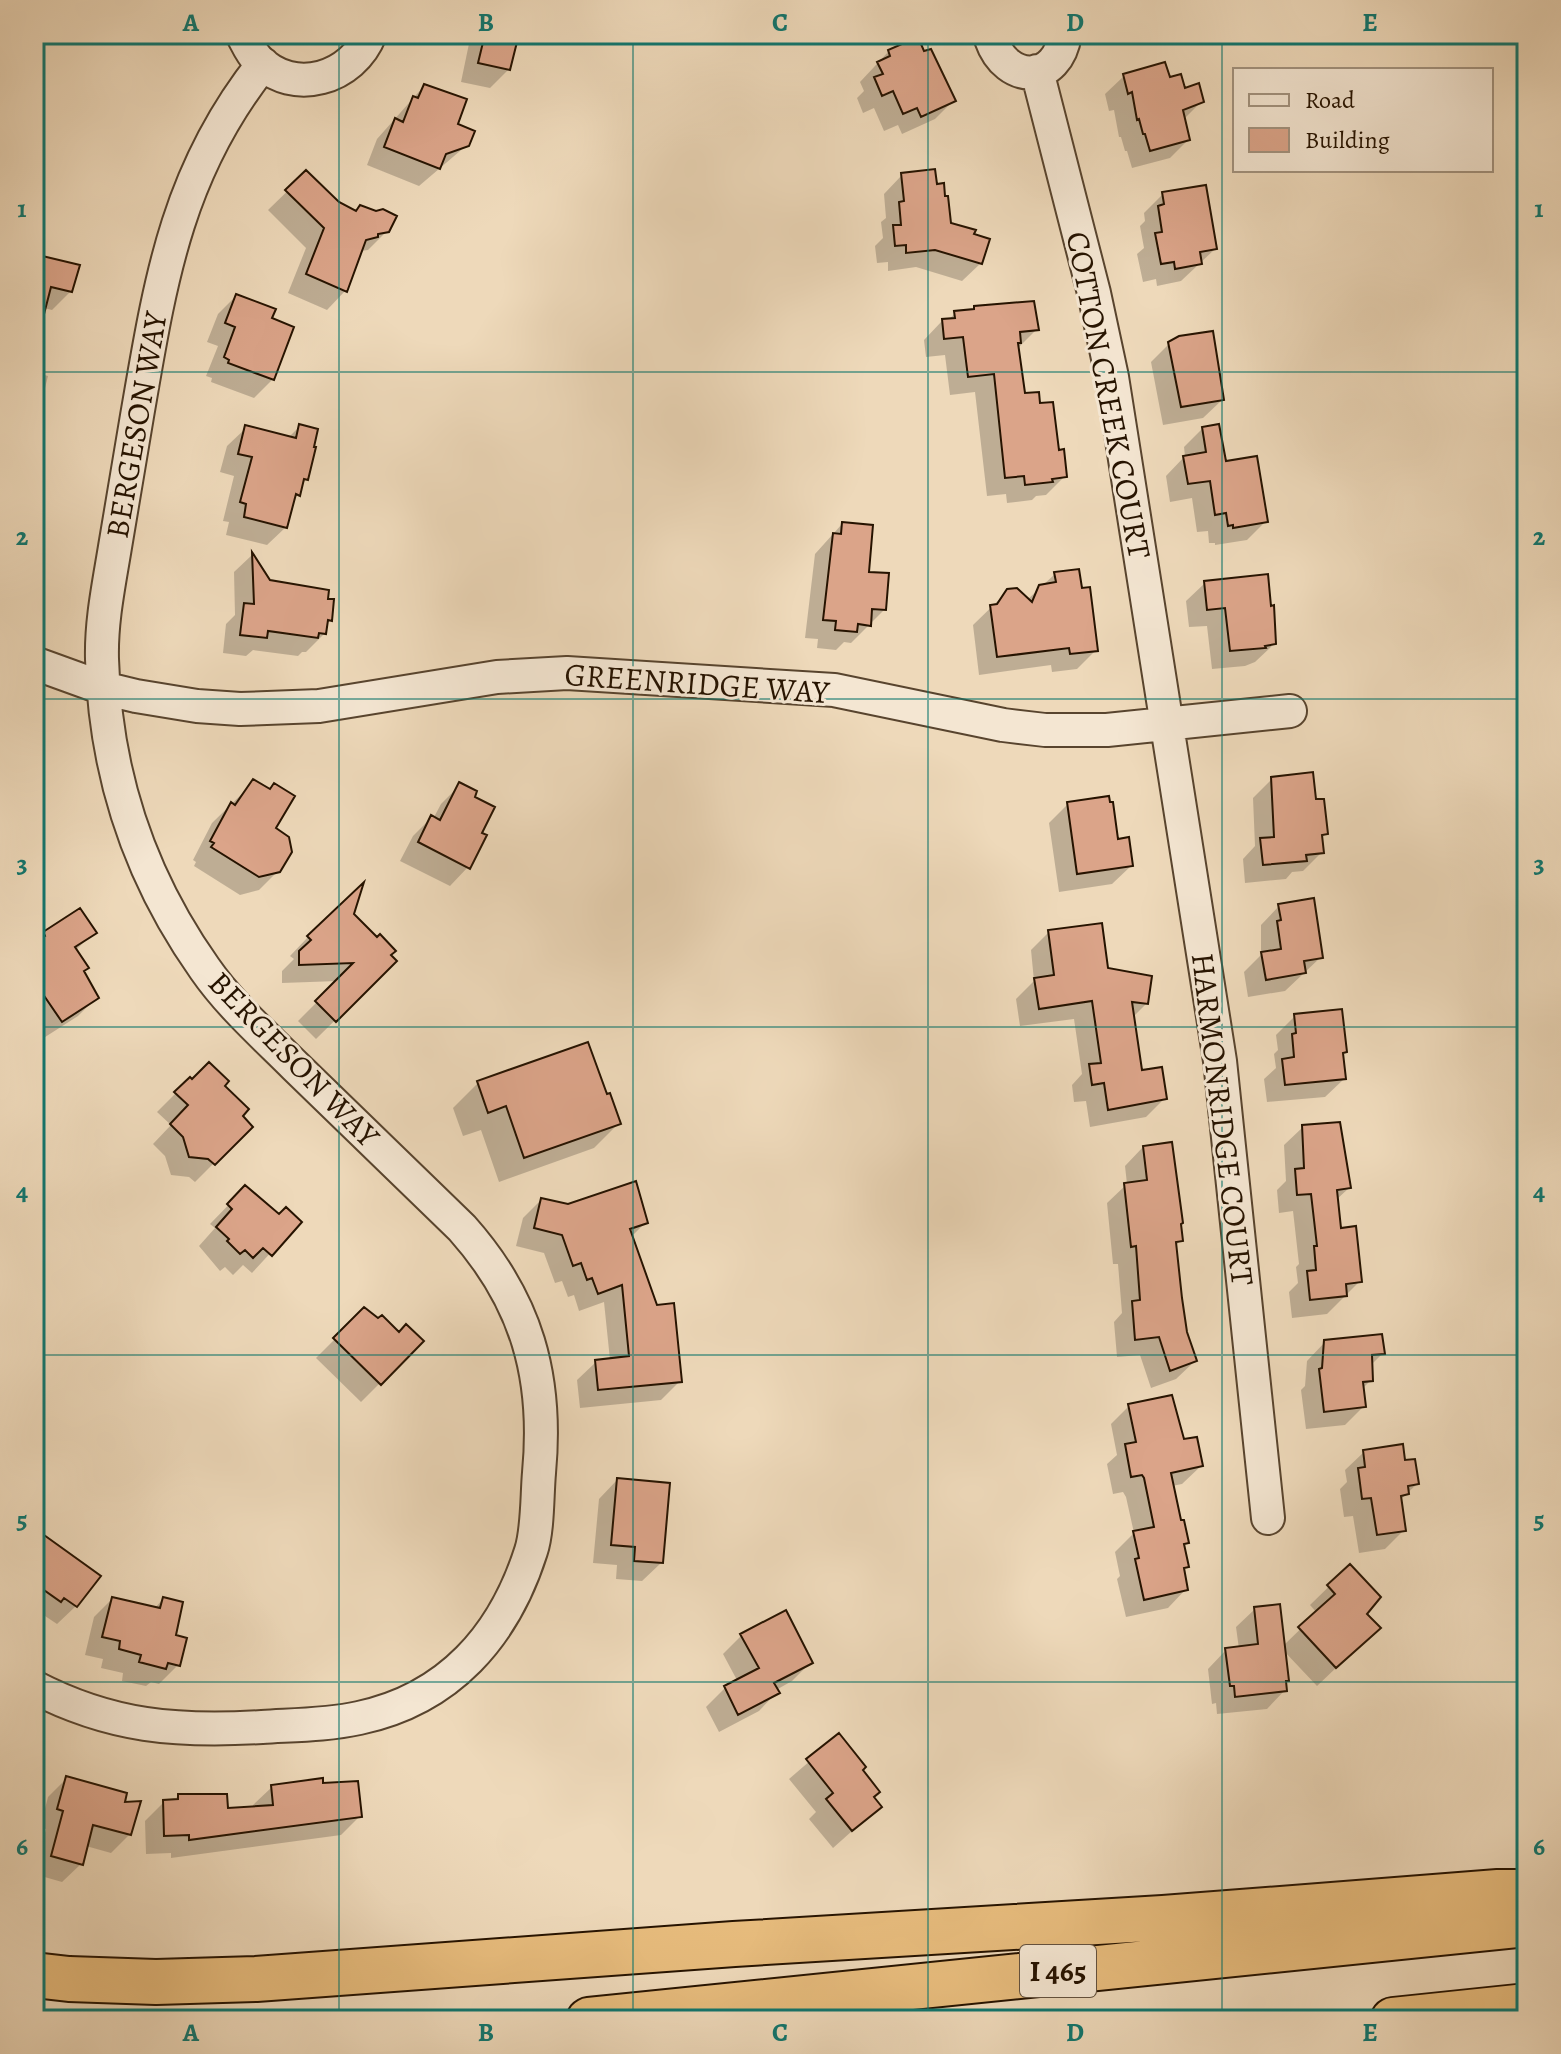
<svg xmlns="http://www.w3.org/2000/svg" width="1561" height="2054" font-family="Alegreya,serif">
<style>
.shadow{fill:#0003}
.building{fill:#dba489;stroke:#261300;stroke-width:2}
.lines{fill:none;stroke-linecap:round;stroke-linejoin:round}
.minor-casing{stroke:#58442e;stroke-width:36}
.highway-casing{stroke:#261300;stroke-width:48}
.minor{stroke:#f4e6d2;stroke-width:32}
.highway{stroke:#e7bc7d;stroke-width:44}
.grid{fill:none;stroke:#0f766e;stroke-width:2;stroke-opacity:0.55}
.labels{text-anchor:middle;stroke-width:6;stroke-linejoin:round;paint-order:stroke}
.shield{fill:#f4e6d2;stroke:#64523f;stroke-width:2}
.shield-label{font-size:30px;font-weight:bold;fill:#261300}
.street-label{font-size:32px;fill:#261300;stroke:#f4e6d2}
.neatline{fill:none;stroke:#0f766e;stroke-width:3}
.grid-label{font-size:26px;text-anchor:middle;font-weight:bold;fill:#0f766e}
</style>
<rect width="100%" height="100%" fill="#eed9ba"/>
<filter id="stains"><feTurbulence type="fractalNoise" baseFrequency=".0025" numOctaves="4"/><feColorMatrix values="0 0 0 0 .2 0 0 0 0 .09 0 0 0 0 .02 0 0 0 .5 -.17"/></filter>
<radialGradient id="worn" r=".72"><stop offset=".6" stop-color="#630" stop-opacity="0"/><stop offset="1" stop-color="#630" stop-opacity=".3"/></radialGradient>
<!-- shadow -->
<path class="shadow" d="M471 34H517L509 69 490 88 461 82Z
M889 51 923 54 953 101 935 119 902 134 898 125 884 131 874 108 863 113 857 98 864 91 860 82Z
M1124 76 1168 80 1202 101 1183 120 1188 140 1170 158 1132 168 1127 151H1125L1121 137H1119L1114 110 1109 111 1105 94Z
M424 86 467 145 419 186 367 165 377 139Z
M306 173 337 203 387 231 368 250 361 251 345 291 327 310 288 293 306 248 268 210Z
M902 175 935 186 950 224 981 263 962 281 916 267 888 271V262L877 263 875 246 883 238 881 222 886 218 884 194Z
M1163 194 1215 249 1181 281 1157 286 1156 279 1143 282 1137 254 1144 248 1140 226 1145 221 1144 213Z
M34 256 71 291 52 310 44 308 40 324 34 329Z
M236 296 270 320 273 379 254 398 211 382 212 378 206 376 218 346 207 342 218 314Z
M975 308 1037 329 1017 349 1023 396 1038 405 1065 476 1046 495 1036 496 1032 500 1007 503 1006 494 987 496 975 392 950 395 945 355 926 357 924 340 942 321H948L955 313 972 311Z
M1170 343 1222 400 1203 418 1163 425 1151 362Z
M34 372 48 376 42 400 34 408Z
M299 427 306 479 292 500 286 527 267 545 226 535 229 522 223 521 234 476 220 472 227 446 246 428 288 438Z
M1203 428 1224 464 1266 521 1247 540 1215 545V543H1209L1208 531 1197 532 1192 498 1170 502 1166 476 1185 456 1184 447Z
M842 524 884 610 851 643 844 642 836 650 817 648 818 639 805 638 815 554Z
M252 555 268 582 330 620 326 624 324 634 306 652H302L298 656 253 650 246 656 223 653 226 624 235 615 234 572Z
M1055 574 1096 650 1077 669 1052 672 1051 665 979 675 973 625 1008 591 1027 600Z
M1205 583 1274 644 1255 662 1245 666 1212 669 1207 626 1189 627 1186 601Z
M34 751 40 758 34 764Z
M1272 779 1314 802 1326 834 1320 839 1322 852 1303 871 1292 872 1286 879 1245 883 1243 859 1255 846 1253 798Z
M254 782 273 829 278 871 259 890 240 895 194 866 196 862 193 860 212 823Z
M460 785 480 834 468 867 450 886 400 861 413 836 431 818 433 819 441 804Z
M1068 804 1116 841 1131 866 1112 884 1059 892 1049 823Z
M1279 906 1321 957 1285 991 1248 997 1244 972 1261 955V925Z
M352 914 395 961 316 1039 298 1021 338 981 282 983V971L294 959 290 956 308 937Z
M94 932 75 951 82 971 97 997 78 1016 42 1039 34 1027V944L44 934Z
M1049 932 1146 1004 1133 1017 1140 1072 1165 1098 1146 1117 1090 1127 1086 1101 1074 1102 1072 1085 1082 1074 1074 1019 1020 1026 1016 999 1034 981 1031 950Z
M1295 1016 1345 1051 1341 1055 1344 1079 1325 1097 1267 1102 1264 1079 1276 1068 1274 1054 1278 1050 1276 1035Z
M587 1044 619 1123 594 1148 499 1182 481 1130 463 1136 453 1108 478 1083Z
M190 1079 222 1086 250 1127 195 1182 189 1177 171 1175 165 1156 153 1144 171 1125 157 1112Z
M1303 1127 1349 1188 1336 1200 1339 1230 1360 1281 1327 1314 1292 1318 1289 1292 1298 1283 1296 1267 1299 1264 1293 1211 1279 1213 1277 1190 1286 1181 1284 1145Z
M1143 1147 1179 1225 1181 1240 1175 1246 1185 1332 1195 1361 1176 1379 1151 1388 1140 1355 1117 1357 1114 1322 1122 1313 1118 1264H1113L1107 1203 1127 1184 1125 1166Z
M245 1188 279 1216 299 1222 252 1273 243 1265 233 1275 225 1267 220 1271 199 1246 215 1228 210 1224Z
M541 1200 646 1222 631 1237 680 1381 661 1400 580 1408 577 1380 596 1362 610 1360 604 1302 579 1311 574 1295 568 1297 562 1281 555 1283 544 1253 516 1246 523 1218Z
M364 1310 399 1334 421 1342 361 1402 316 1358Z
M1325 1342 1383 1353 1371 1365V1380L1362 1389 1364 1406 1345 1425 1306 1429 1301 1390 1305 1386 1307 1361Z
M1129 1406 1183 1442 1201 1466 1182 1484 1172 1486 1187 1543 1183 1547 1187 1566 1182 1571 1186 1589 1168 1608 1126 1617 1117 1579 1120 1576 1115 1552 1134 1533 1126 1497 1123 1492 1113 1494 1107 1464 1117 1455 1111 1424Z
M1364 1452 1404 1463 1417 1484 1399 1501 1404 1530 1385 1549 1359 1553 1353 1516 1344 1517 1340 1489 1347 1482 1345 1470Z
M617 1480 661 1563 642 1581 616 1579 617 1565 593 1563 599 1499Z
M44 1538 76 1606 57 1624 45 1616 41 1620 34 1615V1548Z
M1350 1566 1365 1614 1359 1646 1317 1686 1283 1650 1285 1690 1267 1709 1217 1714 1216 1703 1212 1704 1208 1669 1226 1650 1239 1649 1236 1627 1255 1609 1283 1646 1317 1613 1310 1605Z
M112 1599 154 1609 163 1599 178 1665 159 1684 151 1682 146 1686 122 1681 123 1673 101 1668 103 1659 85 1655 94 1617Z
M742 1635 811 1662 792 1681 776 1690 777 1692 759 1711 719 1732 706 1707 725 1688 738 1682 723 1654Z
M839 1736 879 1807 833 1848 809 1819 816 1812 789 1779Z
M67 1778 122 1804 130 1834 111 1853 86 1846 81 1864 62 1882 34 1874 46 1829 40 1828 48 1797Z
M321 1785 359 1817 341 1835 171 1858V1853L146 1854 145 1821 164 1802 173 1801 178 1796 226 1810 253 1808V1805L272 1787Z"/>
<!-- building -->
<path class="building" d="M485 34H519L510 70 478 63Z
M918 37 924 51 931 49 956 101 921 117 917 108 903 114 893 91 882 96 874 77 883 74 877 62 890 56 888 50Z
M1165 62 1170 77 1181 74 1185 88 1199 83 1204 102 1183 110 1190 140 1150 151 1145 134H1143L1139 119 1137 120 1132 92 1128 94 1123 74Z
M424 84 467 99 458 124 475 131 469 146 446 154 440 169 384 147 395 118 403 122 413 96 418 98Z
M935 169 937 184 944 183 945 196H948L951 223 976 230 974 234 990 239 982 264 935 250 906 253V245L895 246 893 225H901L899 202 904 201 901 173Z
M306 170 339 202 356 211 360 205 376 211 383 209 397 216 389 232 378 234V237L366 240 347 292 306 274 324 228 285 190Z
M1206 185 1217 249 1200 252 1202 264 1175 269 1174 262 1161 264 1155 233 1162 232 1158 206 1164 204 1162 192Z
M34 254 80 265 72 292 51 287 41 326 34 325Z
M236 294 276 309 272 318 294 327 274 380 228 363 229 360 224 357 235 327 225 323Z
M1034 301 1039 330 1020 332 1021 343H1018L1025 393 1039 392 1040 403 1053 402 1059 450 1064 449 1067 477 1052 479 1053 482 1025 485 1024 476 1005 478 994 374 968 377 963 337 944 339 942 319 955 318 954 311 974 309V306Z
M1213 331 1224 400 1181 407 1168 342 1179 336Z
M299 424 318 429 314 447H316L308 480 304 479 300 496 296 494 287 528 244 517 246 504 240 502 252 457 238 454 245 425 296 438Z
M1219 424 1226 461 1257 456 1268 522 1233 528V525L1228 526 1226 513 1215 515 1210 481 1188 484 1183 456 1206 452 1202 427Z
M842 522 873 525 869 572 889 573 886 610 872 609 871 626 858 624 857 632 835 630 836 621 823 620 833 533 841 534Z
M252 552 270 580 329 590 328 599H334L332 621 328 620 326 634 319 633 318 638 268 631 267 638 240 635 244 603 254 604Z
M1079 569 1082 588 1090 587 1098 651 1070 654 1069 648 997 657 990 605 997 604 1007 589 1017 588 1032 602 1039 585 1056 582 1054 572Z
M1268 574 1271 606 1274 605 1276 644 1265 646 1266 648 1230 651 1225 608 1207 610 1204 581Z
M1313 772 1316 799H1324L1328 834 1322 835 1324 853 1306 855 1307 861 1263 865 1260 838 1274 837 1271 777Z
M253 779 270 789 274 783 295 796 276 828 289 837 292 852 280 872 259 877 211 847 214 843 210 841 231 802 235 805Z
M459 782 477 791 475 797 495 807 482 833 487 835 470 869 418 842 431 815 440 820Z
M1109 796 1110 802H1113L1118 839 1129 837 1133 866 1077 874 1067 802Z
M364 882 354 914 377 937 380 934 396 951 391 955 397 961 336 1022 315 1001 353 963 299 965V951L311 940 307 936Z
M1314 898 1323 958 1304 961 1306 973 1266 980 1261 952 1281 949 1277 921 1281 920 1278 904Z
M80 908 97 933 75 947 89 968 84 971 99 998 62 1022 34 981V943L45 936 43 932Z
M1102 923 1108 968 1152 976 1148 1004 1132 1002 1142 1070 1162 1067 1167 1099 1108 1110 1104 1083 1092 1085 1089 1064 1101 1063 1092 1001 1039 1009 1034 978 1054 975 1048 930Z
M1342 1009 1347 1052 1343 1053 1346 1079 1285 1085 1282 1059 1294 1057 1292 1034 1296 1033 1294 1014Z
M588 1042 607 1094 610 1093 621 1124 524 1158 506 1106 488 1113 477 1081Z
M209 1062 229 1081 225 1086 249 1109 243 1116 253 1127 215 1165 208 1159 189 1157 183 1137 170 1124 188 1105 174 1092 190 1077 192 1079Z
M1340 1122 1351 1188 1337 1190 1341 1228 1356 1226 1362 1282 1346 1284 1347 1296 1310 1300 1307 1271 1316 1270 1314 1246H1317L1311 1194 1297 1195 1295 1169 1304 1168 1302 1125Z
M1172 1142 1183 1223 1181 1224 1183 1241 1176 1242 1182 1298 1187 1332 1197 1361 1170 1371 1159 1337 1135 1340 1132 1301 1140 1300 1136 1246 1131 1247 1124 1183 1147 1180 1143 1146Z
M636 1181 648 1223 630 1229 657 1305 674 1303 682 1382 598 1390 595 1360 629 1356 622 1285 598 1294 592 1278 587 1280 581 1263 573 1266 562 1235 534 1228 541 1198 568 1204Z
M245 1185 279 1214 286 1207 302 1222 272 1256 263 1248 253 1258 245 1250 240 1254 227 1241 229 1239 216 1227 232 1209 227 1204Z
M364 1307 378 1318 382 1315 399 1332 406 1324 424 1341 381 1385 333 1338Z
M1382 1334 1385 1354 1372 1355 1373 1381 1363 1382 1366 1407 1324 1412 1319 1369 1322 1368 1324 1340Z
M1172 1395 1184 1439 1197 1437 1203 1466 1171 1473 1181 1520H1184L1189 1543 1184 1544 1189 1567 1184 1568 1188 1590 1144 1600 1135 1559 1139 1558 1133 1531 1154 1527 1144 1478 1142 1475 1131 1477 1125 1444 1136 1442 1128 1404Z
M1403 1444 1405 1460 1415 1459 1419 1484 1408 1486 1409 1494 1401 1496 1406 1531 1377 1535 1371 1498 1362 1499 1358 1468 1365 1467 1363 1450Z
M617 1478 670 1483 663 1563 634 1561 635 1547 611 1545Z
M44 1535 101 1576 77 1607 64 1598 61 1602 34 1583V1550Z
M1350 1564 1381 1597 1367 1614 1381 1628 1336 1668 1298 1627 1335 1594 1327 1585Z
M112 1597 160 1608 163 1597 183 1602 176 1635 187 1638 180 1666 168 1663 166 1669 139 1662 141 1655 119 1649 120 1641 102 1637Z
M1280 1604 1289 1681H1286L1287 1691 1235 1697 1234 1686H1230L1225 1648 1258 1644 1254 1607Z
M786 1610 813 1663 774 1683 780 1693 738 1715 724 1686 759 1668 740 1634Z
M839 1733 866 1767 863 1770 880 1792 874 1797 882 1807 852 1831 826 1799 833 1793 806 1759Z
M66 1776 127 1793 125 1802 141 1801 131 1835 93 1825 83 1865 51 1856 63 1811 57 1809Z
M323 1778V1783L358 1781 362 1817 189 1840V1835L164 1836 163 1800 178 1799V1794H227L228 1808 273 1805 271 1785Z"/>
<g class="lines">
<defs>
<path id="minor" d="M242 34C247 43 251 53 258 60 294 97 353 78 370 34
M992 34 991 39C1007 85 1058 84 1065 34
M1037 71 1094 293 1112 377 1220 1061 1268 1518
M34 663 103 688 136 696 197 706 240 709 319 706 497 677 567 673 834 690 1003 725 1045 730H1107L1290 711
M34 1687C111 1727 177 1732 262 1727 294 1725 327 1725 359 1718 449 1699 504 1636 531 1551 538 1530 537 1495 539 1473 548 1377 527 1301 462 1228 407 1174 351 1120 295 1066 264 1035 230 1005 205 969 139 876 105 772 102 659 101 621 109 584 115 547 122 503 130 460 137 416 160 283 176 173 263 64"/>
<path id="highway" d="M34 1975 69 1979 156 1982 256 1979 734 1944 1163 1918 1498 1892H1527
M589 2020 1527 1924
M1393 2020 1527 2006"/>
</defs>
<!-- minor casing -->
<use href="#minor" class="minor-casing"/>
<!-- highway casing -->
<use href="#highway" class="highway-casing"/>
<!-- minor -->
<use href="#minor" class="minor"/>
<!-- highway -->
<use href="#highway" class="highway"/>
</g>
<!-- grid -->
<path class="grid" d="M339 34V2020M633 34V2020M928 34V2020M1222 34V2020M34 372H1527M34 699H1527M34 1027H1527M34 1355H1527M34 1682H1527"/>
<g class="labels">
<!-- shield labels -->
<rect class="shield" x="1020" y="1945" width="76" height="52" rx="6"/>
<g class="shield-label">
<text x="1058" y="1981">I 465</text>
</g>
<!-- street labels -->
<g class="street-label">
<text transform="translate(1109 395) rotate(79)" y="11">COTTON CREEK COURT</text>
<text transform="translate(136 425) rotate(-80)" y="11">BERGESON WAY</text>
<text transform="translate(697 683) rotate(4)" y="11">GREENRIDGE WAY</text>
<text transform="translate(294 1059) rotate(46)" y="11">BERGESON WAY</text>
<text transform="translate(1223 1119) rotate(83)" y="11">HARMONRIDGE COURT</text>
</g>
</g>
<!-- margin -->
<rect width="1561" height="2054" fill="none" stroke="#eed9ba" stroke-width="88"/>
<!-- legend -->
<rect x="1233" y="68" width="260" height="104" fill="#f4e6d2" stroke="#a2927e" stroke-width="2"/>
<rect x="1249" y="94" width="40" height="12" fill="#f4e6d2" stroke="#a2927e" stroke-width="2"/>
<text x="1305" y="108" font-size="24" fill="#261300">Road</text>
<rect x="1249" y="128" width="40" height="24" fill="#dba489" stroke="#a2927e" stroke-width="2"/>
<text x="1305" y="148" font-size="24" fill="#261300">Building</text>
<rect x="44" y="44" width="1473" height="1966" class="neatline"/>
<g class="grid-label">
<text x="191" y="31">A</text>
<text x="486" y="31">B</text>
<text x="780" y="31">C</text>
<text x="1075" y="31">D</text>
<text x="1370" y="31">E</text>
<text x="22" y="217">1</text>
<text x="1539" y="217">1</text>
<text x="22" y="545">2</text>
<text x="1539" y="545">2</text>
<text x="22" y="872">3</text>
<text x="1539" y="872">3</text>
<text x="22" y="1200">4</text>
<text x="1539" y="1200">4</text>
<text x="22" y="1528">5</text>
<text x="1539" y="1528">5</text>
<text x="22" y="1855">6</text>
<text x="1539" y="1855">6</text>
<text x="191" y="2041">A</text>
<text x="486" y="2041">B</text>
<text x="780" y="2041">C</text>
<text x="1075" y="2041">D</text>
<text x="1370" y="2041">E</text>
</g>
<rect width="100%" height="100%" filter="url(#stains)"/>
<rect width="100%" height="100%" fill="url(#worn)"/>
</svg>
